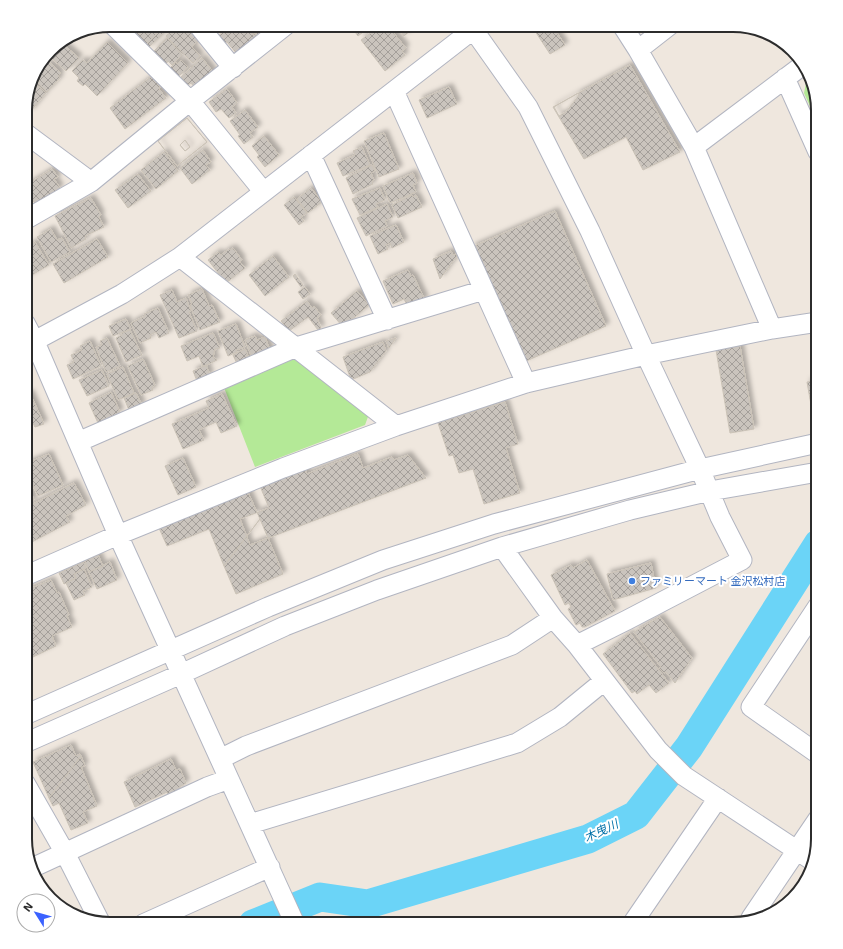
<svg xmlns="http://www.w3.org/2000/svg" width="843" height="949" font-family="'Exo 2','Noto Sans JP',sans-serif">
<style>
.park{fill:#b4e997}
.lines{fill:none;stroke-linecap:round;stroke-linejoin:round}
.river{stroke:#6bd4f7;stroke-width:29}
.building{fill:url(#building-cross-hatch);stroke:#cbc3b7;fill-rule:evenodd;filter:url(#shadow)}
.minor-casing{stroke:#b2b5c1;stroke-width:21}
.minor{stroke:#fff;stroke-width:19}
.shop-dot{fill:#3f7fe0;stroke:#fff;stroke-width:1.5}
.labels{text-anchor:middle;stroke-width:4;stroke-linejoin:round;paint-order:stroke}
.shop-label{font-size:11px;fill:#366cbe;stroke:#fff;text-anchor:start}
.water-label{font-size:12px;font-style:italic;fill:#0472a9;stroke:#fff}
.rim{fill:none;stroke:#2c2c2c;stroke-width:2}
</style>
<defs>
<pattern id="building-cross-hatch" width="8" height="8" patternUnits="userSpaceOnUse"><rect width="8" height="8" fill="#cac4bd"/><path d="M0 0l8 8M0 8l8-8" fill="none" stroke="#a49f9a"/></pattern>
<filter id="shadow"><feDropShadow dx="3.5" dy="-3.5" stdDeviation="2" flood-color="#0004"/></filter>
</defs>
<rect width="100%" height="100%" fill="#efe7de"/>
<!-- park -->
<path class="park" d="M808 81 818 110V124L804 93 806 83Z
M294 359 369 414 365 425 255 467 223 385Z"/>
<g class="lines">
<!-- river -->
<path class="river" d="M253 924 320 897 368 904 588 839 636 815 689 747 818 544"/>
</g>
<!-- building -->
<path class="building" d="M126 25H156L161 30 146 45Z
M178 25H184L199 40 192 47 200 56 193 63 166 36Z
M232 25H246L256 38 237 54 227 42 224 43 218 36Z
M248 25H270L271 26 258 37Z
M350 25H372L358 36Z
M381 25H387L406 48 402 51 405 55 385 71 361 40Z
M394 25H413L415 27 404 36 396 26 395 27Z
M531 25H552L565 45 550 54Z
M161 30 164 33 148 48 146 45Z
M167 38 182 55 172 65 168 61 166 64 154 51Z
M107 42 128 63 97 96 85 84 83 86 77 81 79 78 72 71 83 60 87 63Z
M62 43 79 58 66 71 49 56Z
M202 58 214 73 195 88 191 83 188 85 181 77Z
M181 60 188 67 178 77 170 68 176 62 177 64Z
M49 62 61 73 58 76 60 78 47 92 38 83 40 81 36 77Z
M630 65 680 152 643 170 626 137 584 159 553 107Z
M152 76 160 87 159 89 166 98 125 129 110 108Z
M32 81 46 93 30 112 25 108V104Z
M449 87 457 104 427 118 419 100Z
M227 89 237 103 232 107 236 113 229 118 221 109 216 112 209 102Z
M578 93 579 95 566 112 559 116 554 107Z
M245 110 258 127 250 133 253 137 244 144 238 136 240 135 230 121Z
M187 118 207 142 177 166 158 141ZM185 140 190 147 185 151 180 145Z
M187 118 207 142 177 166 158 141Z
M384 133 399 169 379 177 364 141Z
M264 136 279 155 265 167 257 157 259 155 252 146Z
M185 140 190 147 185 151 180 145Z
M362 147 370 165 343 176 337 163 355 155 353 151Z
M203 150 211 162 206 165 210 170 192 184 180 168Z
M164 152 178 171 156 189 141 170Z
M372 165 375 171 371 173 374 180 372 181 373 184 353 194 346 178Z
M52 169 58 177 54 179 60 188 35 204 25 186Z
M413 173 417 183 413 185 416 192 390 203 383 186Z
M138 174 151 191 128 208 115 190Z
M311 188 322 202 308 213 297 199Z
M380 188 385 200 376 204 378 207 360 215 352 199Z
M412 195 413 197 416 195 422 207 398 218 392 205Z
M294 197 307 213 301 217 304 221 299 225 284 205Z
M91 198 101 215 99 217 104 227 85 236 86 239 71 248 55 216Z
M387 204 393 217 385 221 387 226 366 236 357 218Z
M555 211 606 326 524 362 472 247Z
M396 225 404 242 392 248 390 243 386 245 388 249 378 254 370 236Z
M51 229 57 240 62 238 70 252 51 262 37 237Z
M97 239 108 257 64 283 53 264Z
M35 242 49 265 25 279V248Z
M233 248 242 260 240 262 245 268 226 283 208 260 218 252 221 255 229 249 230 250Z
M451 251 453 255 456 254 457 256 440 279 433 259Z
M273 256 289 277 265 296 249 275Z
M408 270 411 276 413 275 425 300 407 305 404 299 393 304 383 281Z
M295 274 303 285 301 287 293 276Z
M305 287 310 294 303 299 298 292Z
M202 289 209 306 212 305 220 322 200 330 190 305 192 304 188 295Z
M172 290 177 302 186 298 191 311 189 312 197 331 179 338 160 295Z
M357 291 369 305 343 327 331 313Z
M307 301 312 308 314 306 321 315 317 318 321 328 318 330 308 317 289 331 281 321Z
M158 308 169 333 159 338 156 332 150 335 151 338 140 343 131 323 145 316 144 314Z
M126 319 131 329 113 336 109 326Z
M236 324 245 347 236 350 237 352 228 356 218 331Z
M130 330 142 355 126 362 116 338 122 335V333Z
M213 333 220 348 215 349 213 357 217 360 203 367 199 356 187 361 181 346Z
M255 336 257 340 265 337 271 353 253 360 245 340Z
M107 338 120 366 106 372 96 347 102 345 100 341Z
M396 338 389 348 386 341Z
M90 341 101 366 73 379 67 365 74 362 71 355 82 350 80 346Z
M383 342 386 351 370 372 351 380 343 357Z
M740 346 754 429 730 433 716 350Z
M245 349 250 360 238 366 233 355Z
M143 359 155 385 152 387 153 390 141 395 128 366Z
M206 365 210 375 197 381 193 371Z
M123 367 134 393 118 400 107 374Z
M102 370 109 386 87 396 79 380Z
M818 380V422H814L807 382Z
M111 392 120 412 98 423 89 403Z
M30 393 44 424 35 427 33 423 25 426V395Z
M136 393 142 405 129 410 124 398Z
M222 394 237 426 221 433 216 422 199 430 204 440 183 449 172 424 209 408 206 401Z
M505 402 518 444 506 448 520 493 484 504 473 469 459 473 453 455 449 456 438 423Z
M49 454 63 485 38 496 25 469V464Z
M358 454 363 468 392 457 394 460 408 455 426 478 250 545 240 519 269 508 260 486 305 469 307 474Z
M183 458 196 487 178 495 165 466Z
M25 478 34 500 25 504Z
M74 483 86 505 66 516 70 522 30 543 25 534V508Z
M247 490 260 519 224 566 209 529 167 546 159 528Z
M260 519 283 574 236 594 224 566Z
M98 555 103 566 89 572 85 561Z
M587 560 615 611 585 627H582L580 623 576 625 568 609 571 607 569 603 565 605 551 575 571 565 573 568Z
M83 562 86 568 74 574 76 578 64 584 59 573Z
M110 562 117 580 97 589 89 572Z
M651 563 656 588 613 600 607 574Z
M84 569 92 587 83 591 85 595 74 600 66 583 76 578 74 574Z
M51 580 57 593 59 592 69 615 67 616 72 627 52 636 56 646 33 657 28 646 25 647V591Z
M660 617 692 658 675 683 666 672 664 673 659 668 661 667 634 632Z
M630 633 669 683 656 693 649 685 637 694 635 691 632 693 603 654Z
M71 745 76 756 80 754 81 756 49 798 33 762Z
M81 756 85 766 81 767 97 806 83 812 88 823 71 830 59 803 53 806 49 798Z
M171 759 176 770 180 769 186 783 179 787 180 789 168 795 167 792 135 807 124 782Z"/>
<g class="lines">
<defs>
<path id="minor" d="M198 25 233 68
M470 25 528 107 590 231 646 355 700 469 720 517 742 560 627 620 577 645
M622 25 638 50 694 147 803 65
M638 50 670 25
M785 78 818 152
M394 91 526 383
M25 133 91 182
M694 147 772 329
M311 155 387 320
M263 191 190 101 286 25
M25 220 91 182 190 101 113 25
M180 257 396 426 526 383 646 355 772 329 818 322
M25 323 35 342 118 535 295 924
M25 346 122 294 180 257 479 25
M78 442 296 347 484 290
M502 547 553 618 577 645 658 750 684 776 813 861
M25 576 118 535 283 468 396 426
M818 606 751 707 818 754
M25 715 268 607 383 560 494 524 700 469 818 443
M25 743 181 674 285 626 377 590 502 547 630 510 710 491 818 472
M220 759 246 746 512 645 553 618
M25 783 65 853 100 922
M250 824 517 743 560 717 604 681
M34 867 207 787 229 779
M751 918 818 819
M143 924 270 867
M632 924 718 798"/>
</defs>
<!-- minor casing -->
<use href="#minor" class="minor-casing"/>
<!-- minor -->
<use href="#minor" class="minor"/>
</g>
<!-- markers -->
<circle class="shop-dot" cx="632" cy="581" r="4"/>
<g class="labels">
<!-- shop labels -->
<g class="shop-label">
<text x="640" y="585">ファミリーマート 金沢松村店</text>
</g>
<!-- water labels -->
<g class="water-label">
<text transform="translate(601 831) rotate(-25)" y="4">木曳川</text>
</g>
</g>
<!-- crop -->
<path d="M0 0H843V949H0ZM110 32H733A78 78 0 0 1 811 110V839A78 78 0 0 1 733 917H110A78 78 0 0 1 32 839V110A78 78 0 0 1 110 32Z" fill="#fff" fill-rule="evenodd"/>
<path class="rim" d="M110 32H733A78 78 0 0 1 811 110V839A78 78 0 0 1 733 917H110A78 78 0 0 1 32 839V110A78 78 0 0 1 110 32Z"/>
<!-- north arrow -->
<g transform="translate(36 913) rotate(307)"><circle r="19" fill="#ffffff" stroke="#ababab"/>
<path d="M0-3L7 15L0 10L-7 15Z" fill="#3b62ff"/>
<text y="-6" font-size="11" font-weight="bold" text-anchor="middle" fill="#2c2c2c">N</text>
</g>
</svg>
